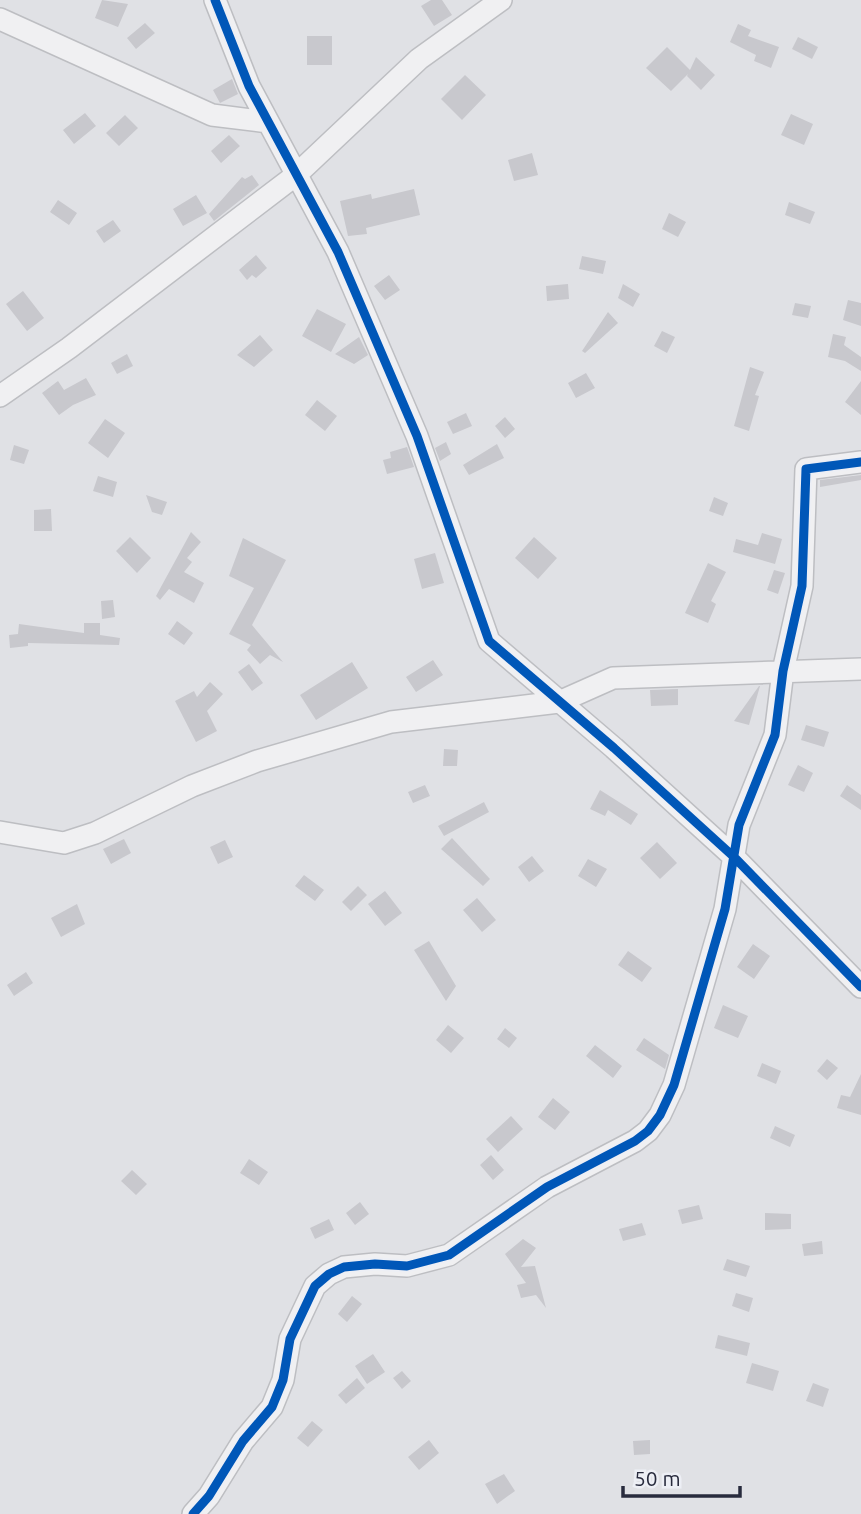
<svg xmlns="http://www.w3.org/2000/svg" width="861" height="1514" font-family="Ubuntu,sans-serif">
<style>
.building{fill:#c8c8cd}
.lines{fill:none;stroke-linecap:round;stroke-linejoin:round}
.minor-casing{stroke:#bdbec2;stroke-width:24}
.minor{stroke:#f0f0f2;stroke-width:21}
.cycleway-casing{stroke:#edeff5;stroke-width:13}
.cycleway{stroke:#0057b8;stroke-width:9}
</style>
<rect width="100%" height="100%" fill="#e0e1e5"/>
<!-- building -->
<path class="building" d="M102 0 128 4 118 27 95 18Z
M431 0H442L452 15 434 26 421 6Z
M145 23 155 33 136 49 127 38Z
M738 24 751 30 748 36 779 47 771 68 754 61 756 55 730 42Z
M307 36H332V65H307Z
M798 37 818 47 812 59 792 49Z
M667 47 690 70 696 57 715 75 701 90 687 76 688 74 671 91 646 68Z
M465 75 486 95 462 120 441 99Z
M232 79 238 94 220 103 213 90Z
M85 113 96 126 74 144 63 130Z
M791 114 813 124 804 145 781 135Z
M125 115 138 128 119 146 106 133Z
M229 135 240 146 221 163 211 151Z
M532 153 538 175 514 181 508 160Z
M252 175 259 185 214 221 209 214 242 177 245 179Z
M414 189 420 215 366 228 367 234 348 236 340 201 371 194 372 199Z
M196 195 207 213 183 226 173 209Z
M58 200 77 213 69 225 50 212Z
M789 202 815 212 810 224 785 215Z
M669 213 686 222 678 237 662 229Z
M113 220 121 231 104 243 96 231Z
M256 255 267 268 256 278 252 275 247 280 239 270Z
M582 256 606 261 603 274 579 269Z
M389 275 400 290 385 300 374 286Z
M568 284 569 299 547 301 546 286Z
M623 284 640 294 633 307 618 298Z
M23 291 44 318 27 331 6 304Z
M848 300 861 303V326L843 320Z
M795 303 811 306 808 318 792 315Z
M317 309 346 324 331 352 302 336Z
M608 312 618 323 585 353 582 351Z
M662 331 675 337 667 353 654 346Z
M833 334 846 337 844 345 861 357V371L845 361 828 357Z
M260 335 273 350 254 367 237 355Z
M359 337 368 355 354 364 335 354Z
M127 354 133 366 117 374 111 363Z
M750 367 764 372 755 395 759 396 749 431 734 426Z
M586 373 595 388 576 398 568 383Z
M86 378 96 395 73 405 59 415 42 393 58 381 64 390Z
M861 381V415L845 402Z
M317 400 337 416 325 431 305 415Z
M466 413 472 426 453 434 447 422Z
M505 417 515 429 505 438 495 426Z
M105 419 125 433 108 458 88 443Z
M446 442 451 454 440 461 435 448Z
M497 444 504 458 469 475 463 465Z
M14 445 29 450 24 464 10 460Z
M407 447 414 467 387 474 383 460 391 458 390 452Z
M861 475V480L820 487V480Z
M98 476 117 482 113 497 93 491Z
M146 495 167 502 162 515 152 512Z
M714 497 728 503 723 516 709 511Z
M51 509 52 531H34V510Z
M191 532 201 542 187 558 192 562 184 572 204 583 194 603 169 589 160 600 156 596Z
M762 533 782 539 775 564 733 552 736 539 758 545Z
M130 537 151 558 137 573 116 551Z
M534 537 557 558 538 579 515 558Z
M243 538 286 560 252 625 283 662 270 655 260 664 247 650 251 645 229 634 254 588 229 576Z
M435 553 444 583 422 589 414 559Z
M708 563 726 572 711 601 716 604 708 623 685 613Z
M774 570 785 573 778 594 767 590Z
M113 600 115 617 102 619 101 601Z
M177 621 193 633 184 645 168 634Z
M84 623H100V635L120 638 119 645 28 643V646L10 648 9 635 18 634 19 624 84 633Z
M433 660 443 675 416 692 406 677Z
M352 662 368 688 316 720 300 695Z
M249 664 263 683 252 691 238 672Z
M210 682 223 694 207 711 217 731 196 742 175 701 194 691 197 697Z
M760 686 749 725 734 721 759 686Z
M678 689V705L651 706 650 690Z
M806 725 829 732 824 747 801 740Z
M444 749 458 750 457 766H443Z
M798 765 813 773 804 792 788 785Z
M425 785 430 796 413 803 408 792Z
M847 785 861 795V810L840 796Z
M600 790 638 814 631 825 608 810 605 816 590 809Z
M484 802 489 812 444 836 438 826Z
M452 838 490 879 483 886 441 849Z
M124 839 131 853 111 864 103 849Z
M225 840 233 857 218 864 210 847Z
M657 842 677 863 660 879 640 858Z
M532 856 544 871 529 882 518 867Z
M588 859 607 869 596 887 578 876Z
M304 875 324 890 315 901 295 886Z
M358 886 367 895 351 911 342 902Z
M385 891 402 913 385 926 368 904Z
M477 898 496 920 482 932 463 910Z
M77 904 85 924 61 937 51 918Z
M429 941 456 986 446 1001 414 950Z
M753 944 770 956 754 979 737 967Z
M628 951 652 968 642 982 618 965Z
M26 972 33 983 14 996 7 985Z
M723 1005 748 1016 738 1038 714 1028Z
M448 1025 464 1038 451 1053 436 1040Z
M505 1028 517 1038 509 1048 497 1039Z
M644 1038 669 1055 665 1069 636 1050Z
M595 1045 622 1066 613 1078 586 1056Z
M827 1059 838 1068 827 1080 817 1071Z
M762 1063 781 1071 776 1084 757 1076Z
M861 1074V1115L837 1108 841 1095 850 1097Z
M553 1098 570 1112 555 1130 538 1117Z
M511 1116 523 1129 498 1152 486 1139Z
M775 1126 795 1135 790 1147 770 1138Z
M491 1155 504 1170 493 1180 480 1165Z
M249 1159 268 1172 259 1185 240 1173Z
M132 1170 147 1184 136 1195 121 1181Z
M360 1202 369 1214 355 1225 346 1213Z
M699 1205 703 1219 682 1224 678 1210Z
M765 1213 791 1214V1229L765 1230Z
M329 1219 334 1230 315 1239 310 1228Z
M642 1223 646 1235 623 1241 619 1229Z
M523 1239 536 1248 521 1267 535 1266 546 1308 536 1295 521 1298 517 1285 526 1283 505 1254Z
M822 1241 823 1254 804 1256 802 1244Z
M727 1259 750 1266 746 1277 723 1270Z
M736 1293 753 1298 749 1312 732 1306Z
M352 1296 362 1304 347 1322 338 1314Z
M718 1335 750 1343 747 1356 715 1348Z
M373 1354 385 1372 367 1384 355 1366Z
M752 1363 779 1371 773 1391 746 1383Z
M402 1371 411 1381 402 1389 393 1378Z
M357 1378 365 1388 346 1404 338 1395Z
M813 1383 829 1389 823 1407 806 1401Z
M312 1421 323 1430 308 1447 297 1438Z
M429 1440 439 1453 419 1470 408 1457Z
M650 1440V1454L634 1455 633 1441Z
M504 1474 515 1491 497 1504 485 1484Z"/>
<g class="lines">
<defs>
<path id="minor" d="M215 0 249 86 338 252 417 436 489 641 614 748 734 857 861 987
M0 19 212 115 268 122
M0 396 69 348 296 175 419 59 501 0
M0 832 64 843 95 833 192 786 257 761 391 722 559 702 613 678 861 669
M193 1514 209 1496 243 1441 272 1407 283 1380 290 1339 315 1286 329 1274 344 1267 375 1264 407 1266 449 1255 547 1187 635 1141 648 1131 660 1115 674 1085 725 909 739 825 775 735 783 671 802 586 806 469 861 462"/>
</defs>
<!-- minor casing -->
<use href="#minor" class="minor-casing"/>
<!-- minor -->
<use href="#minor" class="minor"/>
<defs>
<path id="cycleway" d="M215 0 249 86 338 252 417 436 489 641 614 748 734 857 861 987
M193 1514 209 1496 243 1441 272 1407 283 1380 290 1339 315 1286 329 1274 344 1267 375 1264 407 1266 449 1255 547 1187 635 1141 648 1131 660 1115 674 1085 725 909 739 825 775 735 783 671 802 586 806 469 861 462"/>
</defs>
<!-- cycleway casing -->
<use href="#cycleway" class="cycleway-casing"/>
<!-- cycleway -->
<use href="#cycleway" class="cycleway"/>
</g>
<!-- scale -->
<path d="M623 1486v10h117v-10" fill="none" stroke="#282b3d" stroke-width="3.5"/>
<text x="634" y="1486" font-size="21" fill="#282b3d" stroke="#edeff5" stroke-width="5" paint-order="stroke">50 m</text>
</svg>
